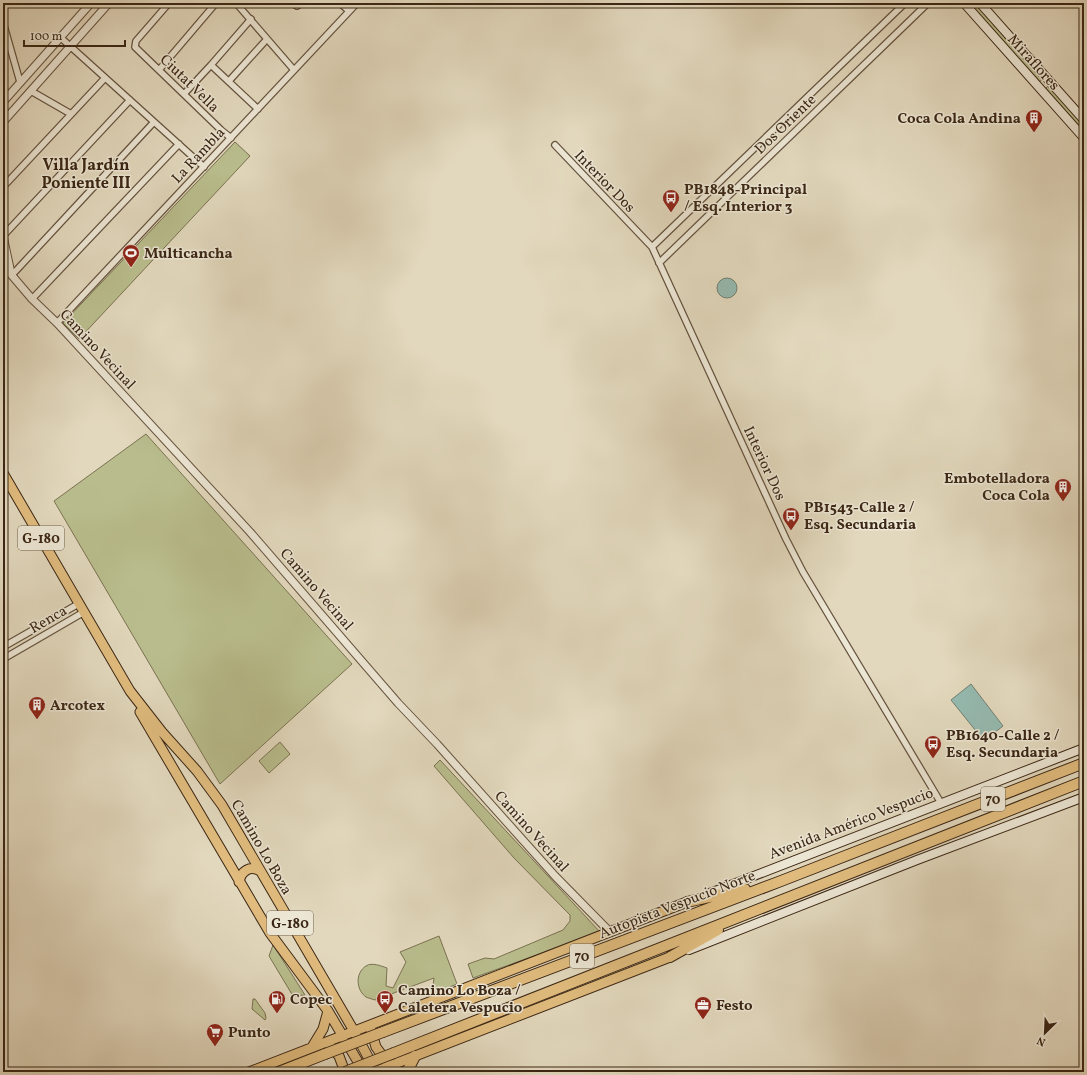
<svg xmlns="http://www.w3.org/2000/svg" width="1087" height="1075" font-family="Vollkorn,serif">
<style>
.green{fill:#b9bd8d;stroke:#7a7251}
.water{fill:#95bab0;stroke:#717f72}
.lines{fill:none;stroke-linecap:round;stroke-linejoin:round}
.minor-casing{stroke:#65533f;stroke-width:8}
.tertiary-casing{stroke:#65533f;stroke-width:9}
.secondary-casing{stroke:#3b2715;stroke-width:10}
.primary-casing{stroke:#3b2715;stroke-width:11}
.motorway-casing{stroke:#3b2715;stroke-width:12}
.minor{stroke:#ece6d4;stroke-width:5.5}
.tertiary{stroke:#ece6d4;stroke-width:7}
.secondary{stroke:#ece6d4;stroke-width:8}
.primary{stroke:#e1bc7e;stroke-width:9}
.motorway{stroke:#e1bc7e;stroke-width:10}
.motorway-bridge-casing{stroke:#3b2715;stroke-width:12;stroke-linecap:butt}
.motorway-bridge{stroke:#e1bc7e;stroke-width:10}
.labels{text-anchor:middle;stroke-width:3;stroke-linejoin:round;paint-order:stroke}
.shield{fill:#ece6d4;stroke:#70604e;stroke-width:1}
.shield-label{font-size:14px;font-weight:bold;fill:#3b2715}
.street-label{font-size:15px;fill:#3b2715;stroke:#ece6d4}
.poi-label{font-size:15px;font-weight:bold;fill:#3b2715;stroke:#ece6d4;text-anchor:start}
.neighbourhood-label{font-size:16px;font-weight:bold;fill:#3b2715;stroke:#ece6d4}
</style>
<rect width="100%" height="100%" fill="#e2d8bd"/>
<filter id="stains"><feTurbulence type="fractalNoise" baseFrequency=".005" numOctaves="4"/><feColorMatrix values="0 0 0 0 .2 0 0 0 0 .09 0 0 0 0 .02 0 0 0 .5 -.17"/></filter>
<radialGradient id="worn" r=".72"><stop offset=".6" stop-color="#630" stop-opacity="0"/><stop offset="1" stop-color="#630" stop-opacity=".3"/></radialGradient>
<!-- green -->
<path class="green" d="M969 3H977L1044 78 1039 82Z
M1050 84 1084 123V134L1045 89Z
M235 142 250 156 79 339 63 323Z
M146 434 352 664 220 784 54 501Z
M280 742 290 754 269 773 259 761Z
M440 760 600 932 473 978 468 964 485 958 494 959 563 930 570 921V915L514 858 434 766Z
M439 936 457 984 432 994 434 978 375 1000C372 999 368 998 366 997 356 990 355 973 366 966 372 962 381 966 387 968L386 986 393 988 406 962 400 952Z
M273 945 305 995 293 996 269 956Z
M253 999H255L265 1013 266 1018 265 1020 252 1009Z"/>
<!-- water -->
<path class="water" d="M717 288a10 10 0 1 1 20 0a10 10 0 1 1-20 0Z
M971 684 1003 726 984 741 951 700Z"/>
<g class="lines">
<defs>
<path id="minor" d="M169 3 136 41 135 47 221 130 231 138
M236 3 294 70
M292 3 297 6 302 3
M340 3 349 11
M3 22 20 82
M60 37 204 167
M211 65 258 109
M159 70 216 3
M229 81 267 39
M31 91 71 114
M184 94 211 65 251 19
M555 145 652 247 786 539 803 572 941 803
M3 187 105 78
M3 236 130 100
M652 247 905 3
M659 263 928 3
M12 275 154 122
M32 299 179 144
M57 323 357 3
M3 647 80 603
M3 659 84 612"/>
<path id="tertiary" d="M3 102 91 3
M3 122 109 3
M3 236 11 273
M3 265 32 299 57 323 250 532 398 703 437 744 555 876 610 932"/>
<path id="secondary" d="M964 3 1084 138
M980 3 1084 120
M710 893 1084 748
M689 950 917 860 1084 797"/>
<path id="primary" d="M3 473 130 691 162 732 197 771 222 805 354 1031 374 1068
M140 712 270 933 328 1011 364 1072
M239 882C241 871 250 865 260 871
M371 1030 376 1047 387 1062
M330 1046 339 1056 345 1072
M312 1047 323 1029 328 1011
M249 1072 687 902
M374 1072 670 957"/>
<path id="motorway" d="M687 902 745 889
M670 957 718 930
M383 1032 781 881 1084 763
M394 1053 1084 781
M376 1071V1072
M279 1072 325 1054
M407 1072 415 1056"/>
</defs>
<!-- minor casing -->
<use href="#minor" class="minor-casing"/>
<!-- tertiary casing -->
<use href="#tertiary" class="tertiary-casing"/>
<!-- secondary casing -->
<use href="#secondary" class="secondary-casing"/>
<!-- primary casing -->
<use href="#primary" class="primary-casing"/>
<!-- motorway casing -->
<use href="#motorway" class="motorway-casing"/>
<!-- minor -->
<use href="#minor" class="minor"/>
<!-- tertiary -->
<use href="#tertiary" class="tertiary"/>
<!-- secondary -->
<use href="#secondary" class="secondary"/>
<!-- primary -->
<use href="#primary" class="primary"/>
<!-- motorway -->
<use href="#motorway" class="motorway"/>
<defs>
<path id="motorway-bridge" d="M325 1054 383 1032
M345 1072 394 1053"/>
</defs>
<!-- motorway-bridge casing -->
<use href="#motorway-bridge" class="motorway-bridge-casing"/>
<!-- motorway-bridge -->
<use href="#motorway-bridge" class="motorway-bridge"/>
</g>
<!-- icons -->
<defs>
<symbol id="building-pin" viewBox="-11 -11 22 30"><path d="M0 17L-7.5 6A9.5 9.5 0 1 1 7.5 6Z" fill="#8f2418" stroke="#ece6d4"/><path d="M-4-6H4V6H1V3H-1V6H-4ZM-2.5-4.3h1.7v1.8h-1.7ZM.8-4.3h1.7v1.8H.8ZM-2.5-1h1.7V.8h-1.7ZM.8-1h1.7V.8H.8Z" fill="#fff"/></symbol>
<symbol id="bus-pin" viewBox="-11 -11 22 30"><path d="M0 17L-7.5 6A9.5 9.5 0 1 1 7.5 6Z" fill="#8f2418" stroke="#ece6d4"/><path d="M-5-6H5V4H4V6H2V4H-2V6H-4V4H-5ZM-3.5-4V0h7V-4ZM-3.5 1.2v1.5H-2V1.2ZM2 1.2v1.5H3.5V1.2Z" fill="#fff"/></symbol>
<symbol id="stadium-pin" viewBox="-11 -11 22 30"><path d="M0 17L-7.5 6A9.5 9.5 0 1 1 7.5 6Z" fill="#8f2418" stroke="#ece6d4"/><path d="M0-5a6.5 5 0 1 0 0 10a6.5 5 0 1 0 0-10ZM-3.5-1.8h7v3.6h-7Z" fill="#fff"/></symbol>
<symbol id="fuel-pin" viewBox="-11 -11 22 30"><path d="M0 17L-7.5 6A9.5 9.5 0 1 1 7.5 6Z" fill="#8f2418" stroke="#ece6d4"/><path d="M-5.5-6h7V0h2V4h1.3V-2.5L3-4.5l.8-.8L6-3V5H2.5V1h-1V6h-7ZM-4.2-4.7v3.2H.2V-4.7Z" fill="#fff"/></symbol>
<symbol id="office-pin" viewBox="-11 -11 22 30"><path d="M0 17L-7.5 6A9.5 9.5 0 1 1 7.5 6Z" fill="#8f2418" stroke="#ece6d4"/><path d="M-6-3h4V-5.5h4V-3h4V5H-6ZM-1-4.5V-3h2v-1.5ZM-6 0V1H6V0Z" fill="#fff"/></symbol>
<symbol id="supermarket-pin" viewBox="-11 -11 22 30"><path d="M0 17L-7.5 6A9.5 9.5 0 1 1 7.5 6Z" fill="#8f2418" stroke="#ece6d4"/><path d="M-6-5.5h2.5l.6 2H6L4.5 2H-2.5L-4.4-4H-6ZM-1.5 3.2a1.3 1.3 0 1 0 .1 0ZM3 3.2a1.3 1.3 0 1 0 .1 0Z" fill="#fff"/></symbol>
</defs>
<g fill-rule="evenodd">
<use href="#building-pin" x="1024" y="108" width="20" height="27"/>
<use href="#bus-pin" x="661" y="188" width="20" height="27"/>
<use href="#stadium-pin" x="121" y="243" width="20" height="27"/>
<use href="#building-pin" x="1053" y="477" width="20" height="27"/>
<use href="#bus-pin" x="781" y="506" width="20" height="27"/>
<use href="#building-pin" x="27" y="695" width="20" height="27"/>
<use href="#bus-pin" x="923" y="734" width="20" height="27"/>
<use href="#fuel-pin" x="267" y="989" width="20" height="27"/>
<use href="#bus-pin" x="375" y="989" width="20" height="27"/>
<use href="#office-pin" x="693" y="995" width="20" height="27"/>
<use href="#supermarket-pin" x="205" y="1022" width="20" height="27"/>
</g>
<g class="labels">
<!-- shield labels -->
<g class="shield">
<rect x="18" y="526" width="46" height="24" rx="3"/>
<rect x="981" y="787" width="24" height="24" rx="3"/>
<rect x="267" y="911" width="46" height="24" rx="3"/>
<rect x="570" y="944" width="24" height="24" rx="3"/>
</g>
<g class="shield-label">
<text x="41" y="543">G-180</text>
<text x="993" y="804">70</text>
<text x="290" y="928">G-180</text>
<text x="582" y="961">70</text>
</g>
<!-- street labels -->
<g class="street-label">
<text transform="translate(1034 62) rotate(48)" y="5">Miraflores</text>
<text transform="translate(190 83) rotate(44)" y="5">Ciutat Vella</text>
<text transform="translate(785 124) rotate(-44)" y="5">Dos Oriente</text>
<text transform="translate(198 155) rotate(-47)" y="5">La Rambla</text>
<text transform="translate(605 181) rotate(46)" y="5">Interior Dos</text>
<text transform="translate(98 349) rotate(47)" y="5">Camino Vecinal</text>
<text transform="translate(765 463) rotate(65)" y="5">Interior Dos</text>
<text transform="translate(317 589) rotate(49)" y="5">Camino Vecinal</text>
<text transform="translate(48 619) rotate(-30)" y="5">Renca</text>
<text transform="translate(851 823) rotate(-21)" y="5">Avenida Américo Vespucio</text>
<text transform="translate(532 831) rotate(48)" y="5">Camino Vecinal</text>
<text transform="translate(262 847) rotate(60)" y="5">Camino Lo Boza</text>
<text transform="translate(677 904) rotate(-21)" y="5">Autopista Vespucio Norte</text>
</g>
<!-- poi labels -->
<g class="poi-label">
<text x="1021" y="123" text-anchor="end">Coca Cola Andina</text>
<text x="684" y="194">PB1848-Principal<tspan x="684" dy="17">/ Esq. Interior 3</tspan></text>
<text x="144" y="258">Multicancha</text>
<text x="1050" y="483" text-anchor="end">Embotelladora<tspan x="1050" dy="17">Coca Cola</tspan></text>
<text x="804" y="512">PB1543-Calle 2 /<tspan x="804" dy="17">Esq. Secundaria</tspan></text>
<text x="50" y="710">Arcotex</text>
<text x="946" y="740">PB1640-Calle 2 /<tspan x="946" dy="17">Esq. Secundaria</tspan></text>
<text x="398" y="995">Camino Lo Boza /<tspan x="398" dy="17">Caletera Vespucio</tspan></text>
<text x="290" y="1004">Copec</text>
<text x="716" y="1010">Festo</text>
<text x="228" y="1037">Punto</text>
</g>
<!-- neighbourhood labels -->
<g class="neighbourhood-label">
<text x="86" y="170">Villa Jardín<tspan x="86" dy="18">Poniente III</tspan></text>
</g>
</g>
<!-- margin -->
<rect width="1087" height="1075" fill="none" stroke="#e2d8bd" stroke-width="16"/>
<rect x="4" y="4" width="1079" height="1067" fill="none" stroke="#3b2715" stroke-width="2"/>
<rect x="8" y="8" width="1071" height="1059" fill="none" stroke="#3b2715"/>
<!-- north arrow -->
<g transform="translate(1045 1033) rotate(204)" stroke="#ece6d4" stroke-width="3" paint-order="stroke">
<path d="M0-3L7 15L0 10L-7 15Z" fill="#3b2715"/>
<text y="-6" font-size="11" font-weight="bold" text-anchor="middle" fill="#3b2715">N</text>
</g>
<!-- scale -->
<path d="M24 40v6h101v-6" fill="none" stroke="#3b2715" stroke-width="2"/>
<text x="30" y="40" font-size="12" fill="#3b2715" stroke="#ece6d4" stroke-width="3" paint-order="stroke">100 m</text>
<rect width="100%" height="100%" filter="url(#stains)"/>
<rect width="100%" height="100%" fill="url(#worn)"/>
</svg>
